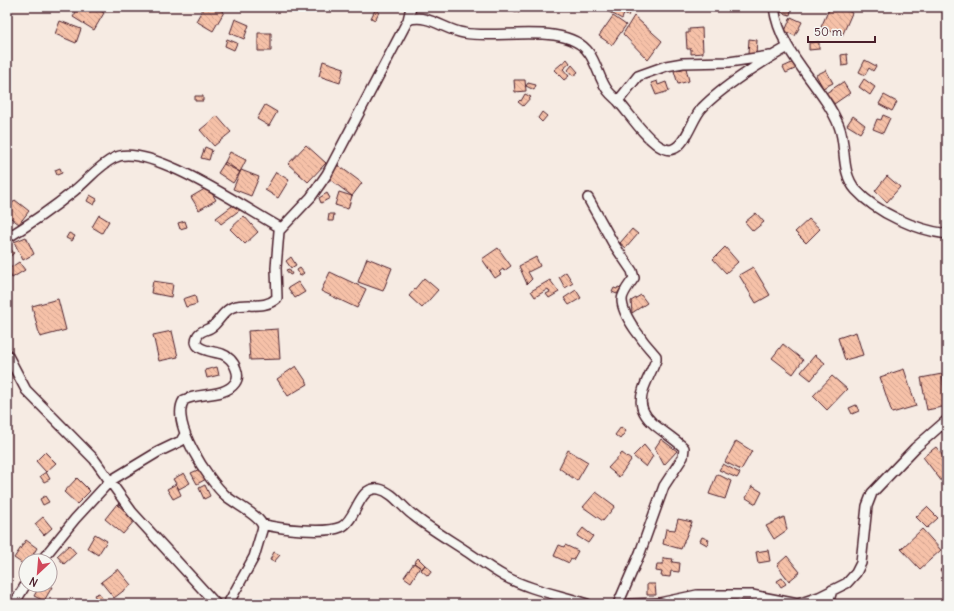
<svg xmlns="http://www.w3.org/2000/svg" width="954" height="611" font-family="Delius,sans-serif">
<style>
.building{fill:url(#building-back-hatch);stroke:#4a1f2b}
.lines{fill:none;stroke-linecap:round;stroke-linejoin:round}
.minor-casing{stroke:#4a1f2b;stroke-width:12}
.minor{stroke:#f6f6f2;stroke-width:9}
</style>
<defs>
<pattern id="building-back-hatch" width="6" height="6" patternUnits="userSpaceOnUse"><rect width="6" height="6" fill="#f6c1a8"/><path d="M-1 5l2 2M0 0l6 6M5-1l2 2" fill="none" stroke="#d4a591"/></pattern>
</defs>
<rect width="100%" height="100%" fill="#f6ebe3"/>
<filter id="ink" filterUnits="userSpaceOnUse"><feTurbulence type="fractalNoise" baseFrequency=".025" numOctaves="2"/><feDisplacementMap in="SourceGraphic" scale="8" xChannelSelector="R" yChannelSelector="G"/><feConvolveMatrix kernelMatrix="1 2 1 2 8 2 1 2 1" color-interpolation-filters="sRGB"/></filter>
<g filter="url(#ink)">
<!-- building -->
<path class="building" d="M79 7H95L104 13 94 30 73 17Z
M204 7H215L224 12 213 31 196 21Z
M505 7H522L519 13Z
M600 7H632L628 16 624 14 622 19Z
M782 7H792L790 15 780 12Z
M830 7H839L852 13 842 36 821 27Z
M375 10 379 12 375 20 371 18Z
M613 16 626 25 612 45 599 36Z
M634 16 662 41 648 60 623 34Z
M791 17 802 22 795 36 785 31Z
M235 19 249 25 244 39 230 33Z
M60 21 81 29 76 43 55 34Z
M702 28 703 53 691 54V49H687L686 33H689V29Z
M258 33H271V51H258Z
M227 39 237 43 234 50 225 46Z
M749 39 757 40 756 55 748 54Z
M819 42V49L809 50V43Z
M847 54 848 65 842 66 841 55Z
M567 59 570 63 563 69 569 76 564 80 554 70Z
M865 60 876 66 873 71 869 68 865 75 859 72Z
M323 61 344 68 340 83 319 76Z
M794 62 797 68 786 73 783 67Z
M572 65 578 72 573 76 568 70Z
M686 68 689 81 678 84 674 71Z
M826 70 833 83 823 88 816 75Z
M864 79 875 87 870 95 859 87Z
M514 80H525L526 91 515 92Z
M657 81 658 85 666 82 669 91 656 95 651 83Z
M843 82 850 93 834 104 826 93Z
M528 83 536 85 534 90 526 86Z
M525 94 531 97 523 106 518 102 520 100 521 101Z
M884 95 897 102 892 111 879 104Z
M195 96H203V101H195Z
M265 105 277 112 269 126 257 119Z
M542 112 547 116 542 122 538 118Z
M883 115 890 118 883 133 873 129 877 119 881 120Z
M217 116 231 132 214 146 200 130Z
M853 116 865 125 860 133 847 125Z
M306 145 326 163 308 182 288 164Z
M205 147 212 150 209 160 201 158Z
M230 152 246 160 240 172 224 164Z
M225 162 240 172 233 183 218 173Z
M338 165 362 183 352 196 328 178Z
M60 168 62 173 57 175 55 170Z
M241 170 259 177 251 196 233 189Z
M276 172 289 180 278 198 265 190Z
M887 176 900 187 887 202 875 191Z
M208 187 216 200 199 210 191 197Z
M339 192 352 196 348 209 335 205Z
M327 193 330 198 321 203 319 198Z
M90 195 97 199 94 205 87 201Z
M15 200 29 211 19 224 7 215V211Z
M236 203 241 209 221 224 216 218Z
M756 213 764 222 753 231 745 222Z
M329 214H334L333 221H328Z
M99 215 109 221 102 233 92 227Z
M244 216 258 232 245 244 230 229Z
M809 219 820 229 806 243 795 232Z
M185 221 187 227 180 229 178 223Z
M632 229 638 234 626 248 620 243Z
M69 233 75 236 72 241 66 238Z
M26 237 34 254 23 260 14 242Z
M8 246 14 253 7 259V247Z
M725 247 738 262 726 273 713 259Z
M498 248 511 266 504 271 503 269 499 272 501 274 495 278 482 259Z
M291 257 296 265 291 268 286 261Z
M536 257 540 266 528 272 532 279 527 284 519 266Z
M367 258 392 268 383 291 358 282Z
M19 262 25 270 12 278 7 270Z
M753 267 770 295 756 303 739 275Z
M300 268 304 273 300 276 297 270Z
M289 269 292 274 290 275 286 270Z
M330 272 366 289 357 308 321 291Z
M566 272 573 283 565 288 559 277Z
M424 278 438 290 422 308 409 296Z
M550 280 559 292 549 298 546 294 550 292 548 289 535 297 531 291Z
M153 281 173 284 171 297 151 293Z
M298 282 305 292 295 298 288 288Z
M618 287 621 288 617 294 612 292 614 288 617 289Z
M576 290 581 298 569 305 564 298Z
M195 295 197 304 186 307 183 299Z
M641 295 647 303 632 313 631 301Z
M58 299 66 330 40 337 32 306Z
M278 329 280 359 250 360 248 331Z
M172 331 178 357 159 361 153 335Z
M856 332 863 355 845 360 838 338Z
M783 344 803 360 793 374 772 358Z
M815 355 825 363 811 380 801 372Z
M296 366 308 384 288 396 277 379Z
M217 367 219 375 207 378 205 370Z
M904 369 916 406 892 413 880 377Z
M942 374 947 406 927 410 921 378Z
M832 376 847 389 827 410 813 396Z
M856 405 859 411 852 414 849 408Z
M621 427 626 431 620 439 615 435Z
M661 439 677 451 664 465 655 448Z
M736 441 752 451 741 470 725 462Z
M644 445 653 456 646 467 633 456Z
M936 447 947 461 946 487 923 457Z
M568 450 588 462 577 481 559 468Z
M45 452 56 463 46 472 36 461Z
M622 453 631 460 619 477 608 468Z
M723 464 740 473 737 478 719 470Z
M202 468 208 478 197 484 191 473Z
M46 472 50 479 44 482 40 476Z
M184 473 190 483 179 489 173 479Z
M717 474 731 481 725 499 709 494Z
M77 478 90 491 77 504 64 492Z
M176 484 181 495 173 499 167 489Z
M205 485 210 496 204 499 199 488Z
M752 486 762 492 756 504 746 498Z
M596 492 615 506 603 521 583 507Z
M45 496 49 502 43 505 40 499Z
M117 504 135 520 123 534 105 519Z
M927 507 938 518 927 528 916 517Z
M43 517 52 528 44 535 35 524Z
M784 517 787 530 774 539 766 526Z
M678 519 692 522 681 549 663 544 666 529 675 530Z
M583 528 593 536 588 543 577 536Z
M922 529 941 550 920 569 901 549Z
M95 534 107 541 98 555 87 548Z
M702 537 709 540 707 545 700 541Z
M26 540 37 548 29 561H26V566L14 558Z
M69 545 76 553 64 564 57 556Z
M559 545 564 547 565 545 578 551 573 560 571 559 569 563 554 556Z
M768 550 770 561 758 563 756 552Z
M274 552 280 555 274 562 270 560Z
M787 556 800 572 789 581 777 565Z
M418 558 425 565 422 569 414 563Z
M663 558 673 559 672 562 680 563 679 572 671 571 670 577 661 576 662 572 656 571 657 564H663Z
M414 563 420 567 411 582 404 577Z
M425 565 432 571 428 576 421 570Z
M947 565V579L940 570Z
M118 569 131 585 114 598 101 582Z
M782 578 786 584 781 587 777 581Z
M647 584H655L656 595H647Z
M40 585 52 587 44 601 34 596Z
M99 593 103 600 98 602 94 595Z
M757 602 769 603V604H757Z"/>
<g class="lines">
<defs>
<path id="minor" d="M774 7C780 55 822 84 839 126 847 146 840 172 856 190 877 213 916 230 947 234
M408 20 411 7
M618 101 638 76 666 66 683 63 729 62 770 56
M588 198 613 243 632 271 634 278C630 284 622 293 622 300 622 316 645 344 656 356V360C644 390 628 406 660 429 668 435 677 441 684 448L683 457 664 486 640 553 618 604
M7 238C30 224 53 208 74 191 88 180 98 166 114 158 147 140 249 211 281 228
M7 354 26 390 94 459 132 512 216 604
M262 524C279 529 325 534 341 527 357 520 358 485 379 489 393 492 402 507 413 515 429 528 448 539 466 551 478 559 491 569 504 576 530 590 560 595 587 604
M41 561 75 519 110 481 158 452 181 441 185 434
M14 604 26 584
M228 604 254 557 263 527C261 516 235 504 226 496 209 481 169 422 184 400 199 392 224 398 235 383 238 379 238 374 236 369 234 362 228 356 222 354 214 351 189 351 198 335 201 330 209 330 213 326 220 320 224 310 233 307 248 302 264 310 277 298L276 268 279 231 311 197 327 174 408 20C428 13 444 30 464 33 497 40 567 21 589 53 597 64 599 79 608 91 611 95 615 98 618 101 631 116 643 135 659 146 662 148 669 151 673 149 686 145 693 117 702 108 722 87 763 61 788 47
M630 604 659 603 697 595H752L798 604 819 597 847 583 856 573 861 563 867 506 872 493 915 448 947 420
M828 604 832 590"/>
</defs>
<!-- minor casing -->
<use href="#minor" class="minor-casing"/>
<!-- minor -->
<use href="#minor" class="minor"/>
</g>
</g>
<!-- margin -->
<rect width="954" height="611" fill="none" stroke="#f6f6f2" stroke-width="24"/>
<rect x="12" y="12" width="930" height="587" fill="none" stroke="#4a1f2b" stroke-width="1.5" filter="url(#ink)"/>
<!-- north arrow -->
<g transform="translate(38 573) rotate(206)"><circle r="19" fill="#f6f6f2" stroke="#b1a0a2"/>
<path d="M0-3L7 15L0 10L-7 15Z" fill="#d1495b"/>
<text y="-6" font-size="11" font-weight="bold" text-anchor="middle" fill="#4a1f2b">N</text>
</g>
<!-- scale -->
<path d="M808 36v6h67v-6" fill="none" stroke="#4a1f2b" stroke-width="2"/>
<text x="814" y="36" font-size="12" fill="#4a1f2b" stroke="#f6f6f2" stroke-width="3" paint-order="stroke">50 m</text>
</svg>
